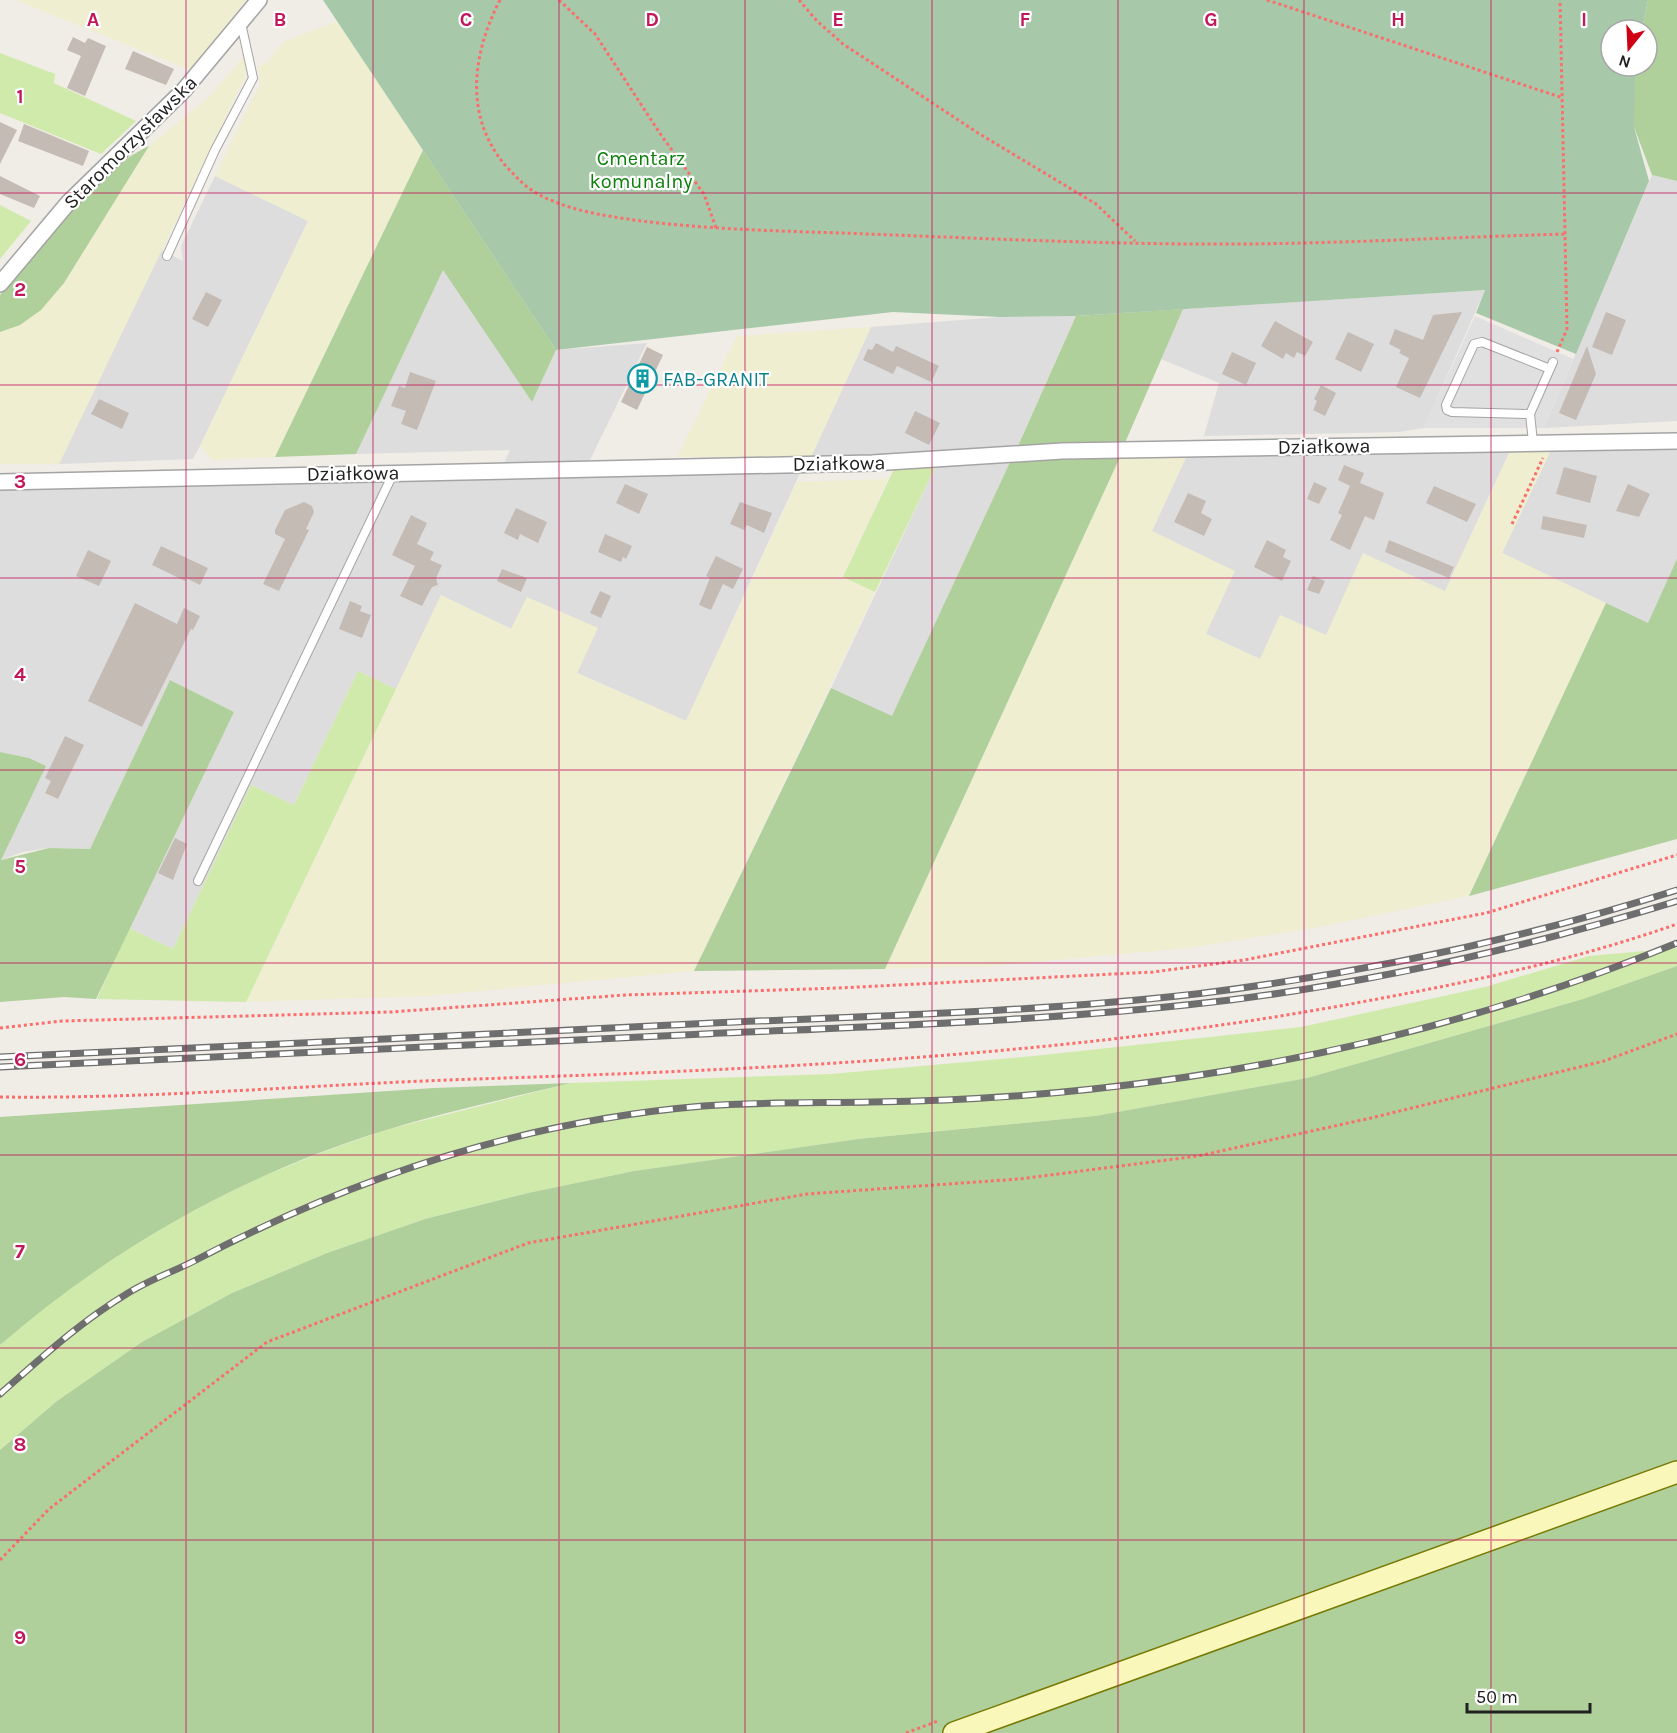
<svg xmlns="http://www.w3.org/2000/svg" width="1677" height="1733" font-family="Karla,sans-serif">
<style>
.residential{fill:#dedddd}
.farmland{fill:#efeed1}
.grass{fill:#d0eaac}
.forest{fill:#afd09a}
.cemetery{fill:#a7c9a9}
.parking{fill:#e0e0e0}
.building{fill:#c5bbb5}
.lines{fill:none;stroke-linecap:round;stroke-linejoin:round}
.lane-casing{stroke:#a4a4a4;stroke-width:10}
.street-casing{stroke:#a4a4a4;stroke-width:18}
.secondary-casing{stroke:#777904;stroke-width:24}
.path{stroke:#fb6e6c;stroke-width:3;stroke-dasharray:3 3;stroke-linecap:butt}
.lane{stroke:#fff;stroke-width:8}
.street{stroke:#fff;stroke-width:15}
.secondary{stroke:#faf7ba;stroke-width:21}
.rail-casing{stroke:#6e6e6e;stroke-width:7}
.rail{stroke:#fff;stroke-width:4.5;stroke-dasharray:14;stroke-linecap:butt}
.grid{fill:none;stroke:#c2185b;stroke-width:1.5;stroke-opacity:0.55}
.labels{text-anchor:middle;stroke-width:4.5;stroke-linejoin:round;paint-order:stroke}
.street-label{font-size:20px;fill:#202020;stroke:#fff}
.park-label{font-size:20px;fill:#0c800b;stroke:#fff}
.culture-label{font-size:20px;fill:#0d838f;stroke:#fff;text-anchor:start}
.grid-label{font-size:20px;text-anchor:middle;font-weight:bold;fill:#c2185b;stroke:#fff;stroke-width:4.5;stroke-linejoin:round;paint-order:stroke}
</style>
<rect width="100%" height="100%" fill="#f0ece6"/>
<!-- residential -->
<path class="residential" d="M1652 175 1677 181V421L1544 428Z
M215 176 308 221 200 446 193 459 59 464 161 250 183 261 181 246Z
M443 269 532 402 556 350 647 343 589 462 504 463 510 450 356 454Z
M1485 290 1424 428 1399 432 1204 436 1219 383 1161 359 1183 309Z
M1076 316 1018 446 939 453 811 457 871 327 1000 317Z
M1677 444V561L1648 624 1502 553 1552 448Z
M1510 451 1445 591 1260 659 1206 634 1152 531 1187 455Z
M1011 460 892 717 831 688 936 466Z
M801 471 686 721 577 673 597 628 512 629 441 596 396 689 358 671 294 805 251 785 173 949 129 928 234 712 170 680 90 849 49 848 22 852 1 860 29 758 0 752V488Z"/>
<!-- farmland -->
<path class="farmland" d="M15 0H246L190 70Z
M337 21 423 150 275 457 212 460 200 446 308 221 215 176 260 84 258 67 267 62 283 42Z
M244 56 246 75 59 464H0V318L149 146 209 97Z
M871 327 811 457H677L737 336Z
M1552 448 1502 553 1606 603 1469 896 1319 927 1188 948 989 966 885 969 1120 457 1187 455 1152 531 1235 571 1206 634 1260 659 1280 615 1326 635 1363 553 1445 591 1510 451Z
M888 479 843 577 875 592 694 971 426 996 246 1002 441 595 511 629 527 597 598 628 577 673 686 721 797 482Z"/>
<!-- grass -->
<path class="grass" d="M0 53 55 74 54 83 136 121 101 154 0 113Z
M0 205 31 221 0 259Z
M936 466 875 592 843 577 894 469Z
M358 671 396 689 246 1002 97 999 129 928 173 949 251 785 294 805Z
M1677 948V966L1583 999 1307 1078 1095 1116 858 1139 634 1171 528 1193 425 1219 327 1253 232 1293 142 1342 57 1401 0 1450V1345L38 1312 113 1258 186 1214 256 1179 323 1152 385 1130 571 1083 830 1074 1034 1056 1301 1027 1485 987 1589 956Z"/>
<!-- forest -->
<path class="forest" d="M1648 0H1677V181L1652 175 1634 127V71L1635 66H1647V30H1642Z
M149 146 64 283 41 310 20 325 0 332V295C42 245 90 174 149 146Z
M423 150 556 350 532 402 443 270 356 454 275 457Z
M1183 309 1124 445 1018 446 1076 316Z
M1120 457 885 969 694 971 831 688 892 716 1011 460Z
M1677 559V839L1469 896 1606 603 1648 623Z
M170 680 234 712 96 999 64 997 0 1002V752L29 758 46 766 1 860 49 848 90 849Z
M1677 966V1733H0V1450L57 1401 142 1342 232 1293 327 1253 425 1219 528 1193 634 1171 858 1139 1095 1116 1307 1078 1583 999Z
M571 1083C509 1098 447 1111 386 1130 243 1174 113 1247 0 1345V1117L434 1088Z"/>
<!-- cemetery -->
<path class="cemetery" d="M323 0H1648L1642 30H1611V66H1635L1634 127 1649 181 1576 354 1476 313 1485 290 1076 316 1000 317 893 312 556 350Z"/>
<!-- parking -->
<path class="parking" d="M1475 316 1573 359 1544 428H1424Z"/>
<!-- building -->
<path class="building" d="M73 37 85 43 88 38 106 46 85 96 67 88 81 56 67 50Z
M133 51 174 69 166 85 125 69Z
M0 122 17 130 0 164Z
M24 124 89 151 83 166 18 141Z
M0 176 40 196 34 208 0 194Z
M206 292 222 300 208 327 192 319Z
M1462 312 1420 398 1396 387 1409 358 1399 353 1401 350 1389 344 1395 329 1423 340 1433 315Z
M1606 312 1626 320 1612 355 1592 347Z
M1275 321 1313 342 1305 356 1297 352 1294 358 1286 353 1283 359 1261 346Z
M1348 332 1374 344 1361 372 1335 359Z
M876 343 893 352 896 346 939 366 931 382 897 366 893 374 863 360 868 349 872 350Z
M1587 346 1596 374 1576 420 1559 413Z
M647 347 663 355 637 410 621 402Z
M1232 352 1256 363 1246 385 1222 374Z
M410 372 436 381 417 430 401 424 406 411 391 406 399 386 405 388Z
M1321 385 1336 393 1325 416 1313 410 1317 401 1314 399Z
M99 399 129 413 122 429 91 414Z
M915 411 940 423 929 445 905 433Z
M1344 465 1364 473 1360 483 1384 493 1374 520 1365 516 1350 550 1330 540 1342 515 1338 513 1350 486 1338 480Z
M1564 467 1597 476 1590 503 1556 494Z
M1314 482 1327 488 1319 504 1307 499Z
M625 484 648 494 639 514 616 503Z
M1628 484 1650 494 1639 517 1616 511Z
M1434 486 1476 504 1467 522 1426 503Z
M1188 493 1206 501 1201 513 1212 519 1204 536 1174 522Z
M304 502 312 506 314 512 306 529 309 530 279 591 263 584 285 539 275 534V530L285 510Z
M740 502 772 513 764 533 747 525 744 530 730 524Z
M516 508 547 522 538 543 520 534 518 540 504 533Z
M411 515 427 523 417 544 434 552 430 560 442 565 436 578 438 585 432 587 422 606 400 596 415 566 392 555Z
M1543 516 1587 525 1584 538 1541 529Z
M605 534 632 546 626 559 623 557 621 562 598 552Z
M1267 540 1286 550 1283 557 1291 561 1282 581 1254 567Z
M1389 540 1454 567 1449 578 1385 552Z
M161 546 208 568 200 585 186 578 185 581 152 565Z
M88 550 111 561 99 586 76 576Z
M716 556 743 569 733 589 723 584 711 610 699 605 710 578 706 576Z
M502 569 527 578 521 592 497 581Z
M1313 576 1325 581 1319 594 1307 590Z
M600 591 611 596 601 618 590 613Z
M350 601 362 606 360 611 371 615 362 638 339 629Z
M135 603 177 624 184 608 200 616 193 630 191 629 142 727 88 701Z
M65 736 84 745 58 799 45 793 51 781 45 778Z
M175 838 187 844 173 880 158 873Z"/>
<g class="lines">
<defs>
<path id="lane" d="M167 256 215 150 253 78 241 23
M1530 414 1452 412 1447 410 1446 405 1474 344 1482 342 1550 369
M1533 442 1530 414 1553 362
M198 881 393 474"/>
<path id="street" d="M0 284 68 203 184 90 259 0
M0 482 872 463 1062 451 1677 441"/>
<path id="secondary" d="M954 1733 1677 1472"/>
</defs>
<!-- lane casing -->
<use href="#lane" class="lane-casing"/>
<!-- street casing -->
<use href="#street" class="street-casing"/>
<!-- secondary casing -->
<use href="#secondary" class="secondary-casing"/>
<!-- path -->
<path class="path" d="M500 0C472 54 464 116 505 165 515 176 525 187 538 194 569 211 606 216 641 221 708 229 775 231 842 233 976 238 1111 245 1245 244 1352 243 1459 237 1566 234
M559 0 595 34 661 135 704 194 716 228
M799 0 817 21 843 44 978 133 1096 204 1135 241
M1267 0 1563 98
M1557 352 1567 329 1560 0
M1512 524 1543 458
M0 1028 62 1021 391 1012 625 995 839 988 1153 972 1244 960 1486 913 1677 855
M0 1097C159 1099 317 1084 476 1079 775 1069 1077 1056 1372 1000 1475 981 1578 959 1677 924
M0 1560 49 1509 267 1342 528 1243 807 1194 1019 1179 1198 1156 1371 1118 1604 1061 1677 1034
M906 1733 938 1721"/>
<!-- lane -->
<use href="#lane" class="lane"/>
<!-- street -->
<use href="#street" class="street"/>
<!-- secondary -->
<use href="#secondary" class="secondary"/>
<defs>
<path id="rail" d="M0 1057C238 1046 475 1035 713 1023 874 1016 1036 1012 1196 994 1359 974 1520 940 1677 890
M0 1067C235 1056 470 1045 704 1034 879 1026 1056 1021 1230 1000 1382 981 1531 946 1677 901
M0 1394C39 1360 80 1322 125 1295 148 1280 173 1272 196 1260 354 1177 525 1121 703 1106 759 1102 815 1103 871 1102 946 1101 1019 1097 1093 1089 1292 1068 1491 1019 1677 943"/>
</defs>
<!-- rail casing -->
<use href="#rail" class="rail-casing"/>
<!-- rail -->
<use href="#rail" class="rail"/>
</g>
<!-- grid -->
<path class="grid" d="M186 0V1733M373 0V1733M559 0V1733M745 0V1733M932 0V1733M1118 0V1733M1304 0V1733M1491 0V1733M0 193H1677M0 385H1677M0 578H1677M0 770H1677M0 963H1677M0 1155H1677M0 1348H1677M0 1540H1677"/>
<!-- icons -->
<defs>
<symbol id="building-ring" viewBox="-11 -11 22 22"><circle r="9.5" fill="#fff" stroke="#0f9aa8" stroke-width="1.5"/><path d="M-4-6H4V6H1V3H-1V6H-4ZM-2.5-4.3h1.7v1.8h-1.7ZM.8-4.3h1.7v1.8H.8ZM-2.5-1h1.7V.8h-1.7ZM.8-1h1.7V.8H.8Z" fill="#0f9aa8"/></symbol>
</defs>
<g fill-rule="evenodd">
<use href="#building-ring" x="626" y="362" width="33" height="33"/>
</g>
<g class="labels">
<!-- street labels -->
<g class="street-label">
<text transform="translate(130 142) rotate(-45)" y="7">Staromorzysławska</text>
<text transform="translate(1324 446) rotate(-1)" y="7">Działkowa</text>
<text transform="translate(839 463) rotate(-1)" y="7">Działkowa</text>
<text transform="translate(353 473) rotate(-1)" y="7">Działkowa</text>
</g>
<!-- park labels -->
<g class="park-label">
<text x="641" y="165">Cmentarz<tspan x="641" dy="23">komunalny</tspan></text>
</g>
<!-- culture labels -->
<g class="culture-label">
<text x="663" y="386">FAB-GRANIT</text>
</g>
</g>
<g class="grid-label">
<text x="93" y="26">A</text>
<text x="280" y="26">B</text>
<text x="466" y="26">C</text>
<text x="652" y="26">D</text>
<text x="838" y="26">E</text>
<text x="1025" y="26">F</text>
<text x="1211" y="26">G</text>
<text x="1398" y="26">H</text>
<text x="1584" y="26">I</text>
<text x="20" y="103">1</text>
<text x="20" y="296">2</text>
<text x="20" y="488">3</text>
<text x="20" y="681">4</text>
<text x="20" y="873">5</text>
<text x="20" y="1066">6</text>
<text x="20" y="1258">7</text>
<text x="20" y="1451">8</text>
<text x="20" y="1644">9</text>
</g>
<!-- north arrow -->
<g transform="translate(1629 48) rotate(198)"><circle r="28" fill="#ffffff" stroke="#a6a6a6" stroke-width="1.5"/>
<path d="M0-4.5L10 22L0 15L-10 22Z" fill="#cf0013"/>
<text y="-9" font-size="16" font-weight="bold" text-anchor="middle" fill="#202020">N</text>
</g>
<!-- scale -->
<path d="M1467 1703v9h123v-9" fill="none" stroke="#202020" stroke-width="3"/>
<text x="1476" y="1703" font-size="18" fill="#202020" stroke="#ffffff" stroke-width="4.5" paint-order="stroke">50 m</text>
</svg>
